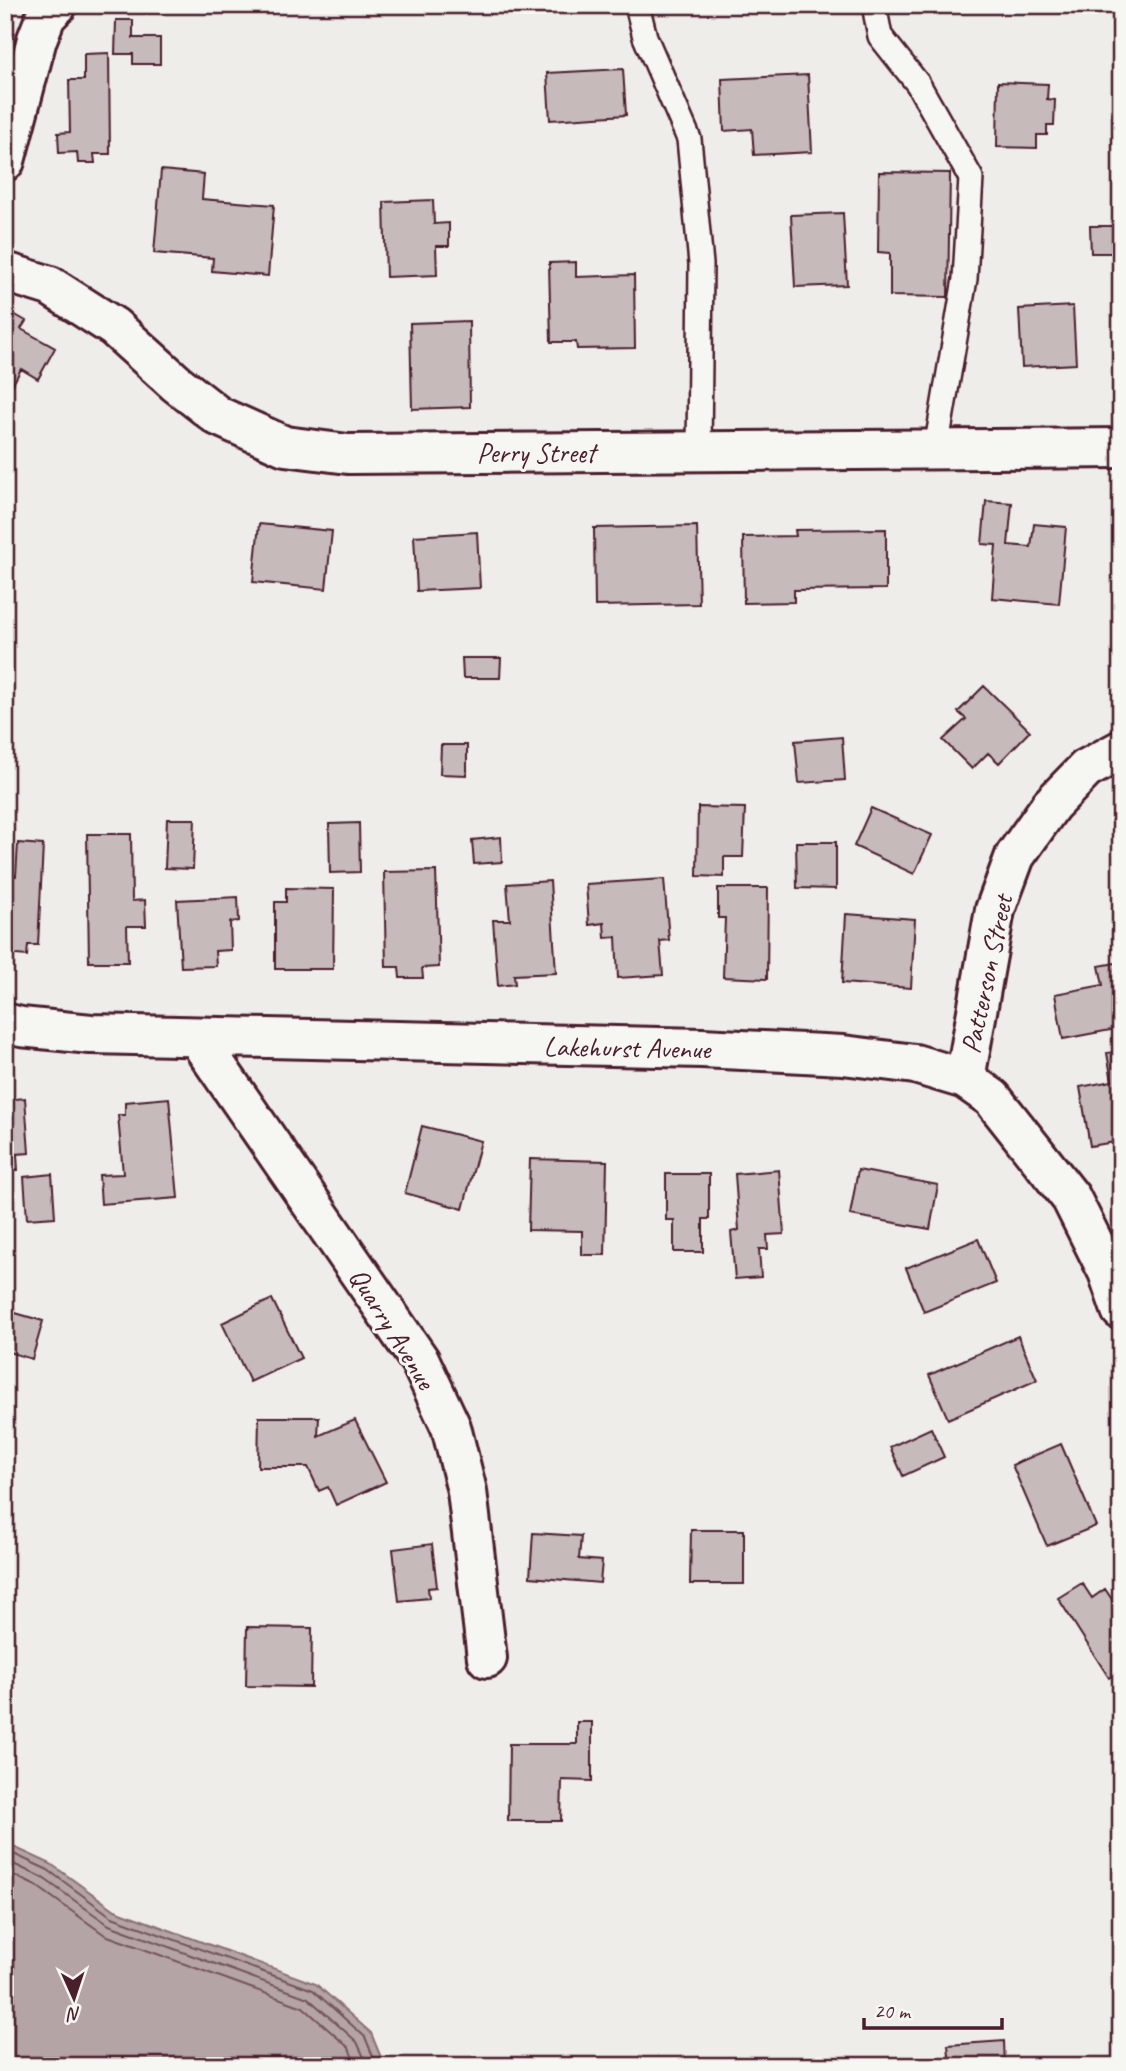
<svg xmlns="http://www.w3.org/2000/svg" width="1126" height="2071" font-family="Caveat,sans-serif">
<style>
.water{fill:#b4a4a5;stroke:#8a6f74;stroke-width:2}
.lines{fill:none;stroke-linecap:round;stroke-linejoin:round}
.shore{stroke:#74545c;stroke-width:2}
.building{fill:#c6babb;stroke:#4a1f2b;stroke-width:2}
.service-casing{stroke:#4a1f2b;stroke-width:28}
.minor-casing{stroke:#4a1f2b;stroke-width:44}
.service{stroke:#f6f6f2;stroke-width:23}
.minor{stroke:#f6f6f2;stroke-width:38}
.labels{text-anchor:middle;stroke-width:6;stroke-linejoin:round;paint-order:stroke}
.street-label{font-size:28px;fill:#4a1f2b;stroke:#f6f6f2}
</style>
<rect width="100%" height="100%" fill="#efedea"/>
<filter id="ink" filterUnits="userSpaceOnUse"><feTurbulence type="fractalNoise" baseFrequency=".0143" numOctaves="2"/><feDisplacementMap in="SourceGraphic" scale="14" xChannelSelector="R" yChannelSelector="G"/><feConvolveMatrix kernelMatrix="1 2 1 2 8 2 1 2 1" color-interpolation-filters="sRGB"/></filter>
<g filter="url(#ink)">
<!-- water -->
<path class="water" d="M5 1843 51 1864 115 1910 316 1984 371 2033 384 2065 5 2066Z"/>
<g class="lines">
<!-- shore -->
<path class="shore" d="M5 1850 48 1870 112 1917 313 1990 365 2037 377 2066
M5 1860 43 1878 109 1925 308 1998 357 2042 368 2066
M5 1871 38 1887 105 1935 303 2007 349 2048 356 2066"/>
</g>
<!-- building -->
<path class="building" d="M116 20H133V38H160V64H133V54H115Z
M109 53 110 154H94L95 163H78L77 152 59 153 58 133 70 132 69 80H84V54Z
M623 69 626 115 550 120 547 73Z
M808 75 812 152 754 155 752 129 724 131 722 79Z
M998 82 1048 84 1047 99 1055 100 1054 125H1047V135H1037V148L997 147Z
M161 170 204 174 202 199 274 205 268 276 212 271 213 258 154 253Z
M879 172 950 173 948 297 890 296V253L878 252Z
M433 200 434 224 449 223V246H436L437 275 386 277 384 202Z
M843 213 847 285 795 287 791 215Z
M1090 226H1116L1117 253H1091Z
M576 262V277L634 275 635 348 577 349 576 342H551L549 263Z
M1073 306 1076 364 1022 367 1019 309Z
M5 309 26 321 21 329 55 348 38 379 21 369 5 399Z
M469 321 470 407 412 409 410 323Z
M986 501 1012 503 1008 545 1031 547 1034 524 1066 527 1059 604 992 598 996 545 982 544Z
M259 524 332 531 326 589 253 582Z
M697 526 699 604 595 606 594 528Z
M886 529V589L794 590V602L744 603 743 537 796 536 795 530Z
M477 532 480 588 417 591 414 536Z
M462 658H501L500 678H463Z
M984 686 1030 731 999 763 988 753 972 769 943 740 966 719 958 712Z
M842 737 845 780 799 783 795 741Z
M441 745H467V775L440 774Z
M698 807 745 808 743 857H724V877L697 876Z
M871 808 932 835 914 874 854 846Z
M167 819H195L193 869 165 868Z
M359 823 360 872 330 873 329 824Z
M87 834H131L132 901 145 900 146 926H127L128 962H89Z
M501 837 502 862 474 864 472 840Z
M796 842H836V889L797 888Z
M18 843 43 845 38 945H28L27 956 5 954V875L16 876Z
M436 871 439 967 422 968 423 978H400L399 967H386L384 872Z
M664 879 669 940 660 941 663 975 618 978 616 937 605 938 604 923 589 925 586 884Z
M550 881 556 973 514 975 515 984 498 986 493 920H510L507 884Z
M286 888 334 889 333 969H275V902H286Z
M718 888H768L767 979 723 977 725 918H718Z
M238 897 239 921 230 922 231 950 215 951 216 966 181 967 177 900Z
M846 914 915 919 911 988 842 983Z
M1121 962V1028L1063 1039 1055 994 1103 985 1099 966Z
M1121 1051V1141L1090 1146 1080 1087 1112 1081 1107 1053Z
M25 1098 29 1153 17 1154 18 1170 5 1171V1100Z
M169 1098 178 1198 101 1204 99 1175 123 1174 118 1115H125V1102Z
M422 1126 481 1141 463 1209 405 1193Z
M530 1159 607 1161 605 1255H582V1231L528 1230Z
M779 1170 784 1234 767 1235 768 1249H759L761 1277 735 1279 731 1232 739 1230 735 1174Z
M858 1170 938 1185 930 1229 850 1215Z
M52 1174 55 1217 27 1219 24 1177Z
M666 1174H709V1219H703V1252H674V1220H666Z
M978 1239 996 1283 924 1312 906 1268Z
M272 1299 301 1358 250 1382 222 1323Z
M5 1310 43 1321 32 1359 5 1351Z
M1018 1336 1037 1380 948 1419 929 1375Z
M259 1417H319L318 1436 355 1420 386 1482 336 1505 328 1487 319 1491 308 1467H258Z
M931 1428 944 1457 903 1476 890 1447Z
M1061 1444 1096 1526 1047 1546 1012 1465Z
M691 1530H744V1584H690Z
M533 1533 581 1536 579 1559 602 1561 600 1583 530 1577Z
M432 1544 437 1587 428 1588 429 1598 399 1601 393 1549Z
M1082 1583 1092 1598 1105 1589 1121 1613V1671L1109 1678 1058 1598Z
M247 1627 312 1628 311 1687 246 1686Z
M577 1722H592V1781L562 1780 561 1821H508L509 1744H577Z
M1004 2041 1005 2066H950L948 2045Z"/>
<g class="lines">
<defs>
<path id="service" d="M637 5 645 37 689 139 701 264 699 451
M874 5 880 36 918 84 971 178 965 279 936 449"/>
<path id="minor" d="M5 161 37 39 46 16 57 5
M5 272 50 286 114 327 176 383 218 416 285 446 348 454 1121 448
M5 1023 21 1027 91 1034 702 1048 843 1055 915 1064 965 1079 992 1098 1071 1198 1108 1272 1121 1310
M201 1039 205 1049 420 1361 451 1427 467 1491 487 1658
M965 1079 995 910 1015 856 1051 805 1086 769 1121 750"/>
</defs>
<!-- service casing -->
<use href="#service" class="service-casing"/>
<!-- minor casing -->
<use href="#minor" class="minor-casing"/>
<!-- service -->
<use href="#service" class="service"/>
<!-- minor -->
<use href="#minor" class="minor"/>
</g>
</g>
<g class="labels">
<!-- street labels -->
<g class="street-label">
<text x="536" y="462">Perry Street</text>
<text transform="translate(986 974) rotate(-78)" y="10">Patterson Street</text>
<text transform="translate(627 1047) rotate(1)" y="10">Lakehurst Avenue</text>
<text transform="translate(393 1328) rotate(58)" y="10">Quarry Avenue</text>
</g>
</g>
<!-- margin -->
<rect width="1126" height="2071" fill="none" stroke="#f6f6f2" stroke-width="28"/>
<rect x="14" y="14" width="1098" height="2043" fill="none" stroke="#4a1f2b" stroke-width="2.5" filter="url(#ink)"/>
<!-- north arrow -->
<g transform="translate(74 1998) rotate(177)" stroke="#f6f6f2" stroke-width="5" paint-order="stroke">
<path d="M0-5L12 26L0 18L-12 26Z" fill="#4a1f2b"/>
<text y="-10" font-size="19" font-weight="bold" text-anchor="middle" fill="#4a1f2b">N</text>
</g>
<!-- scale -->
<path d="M864 2018v10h138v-10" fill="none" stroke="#4a1f2b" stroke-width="3.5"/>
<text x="874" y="2018" font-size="21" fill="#4a1f2b" stroke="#f6f6f2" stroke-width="5" paint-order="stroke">20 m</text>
</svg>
